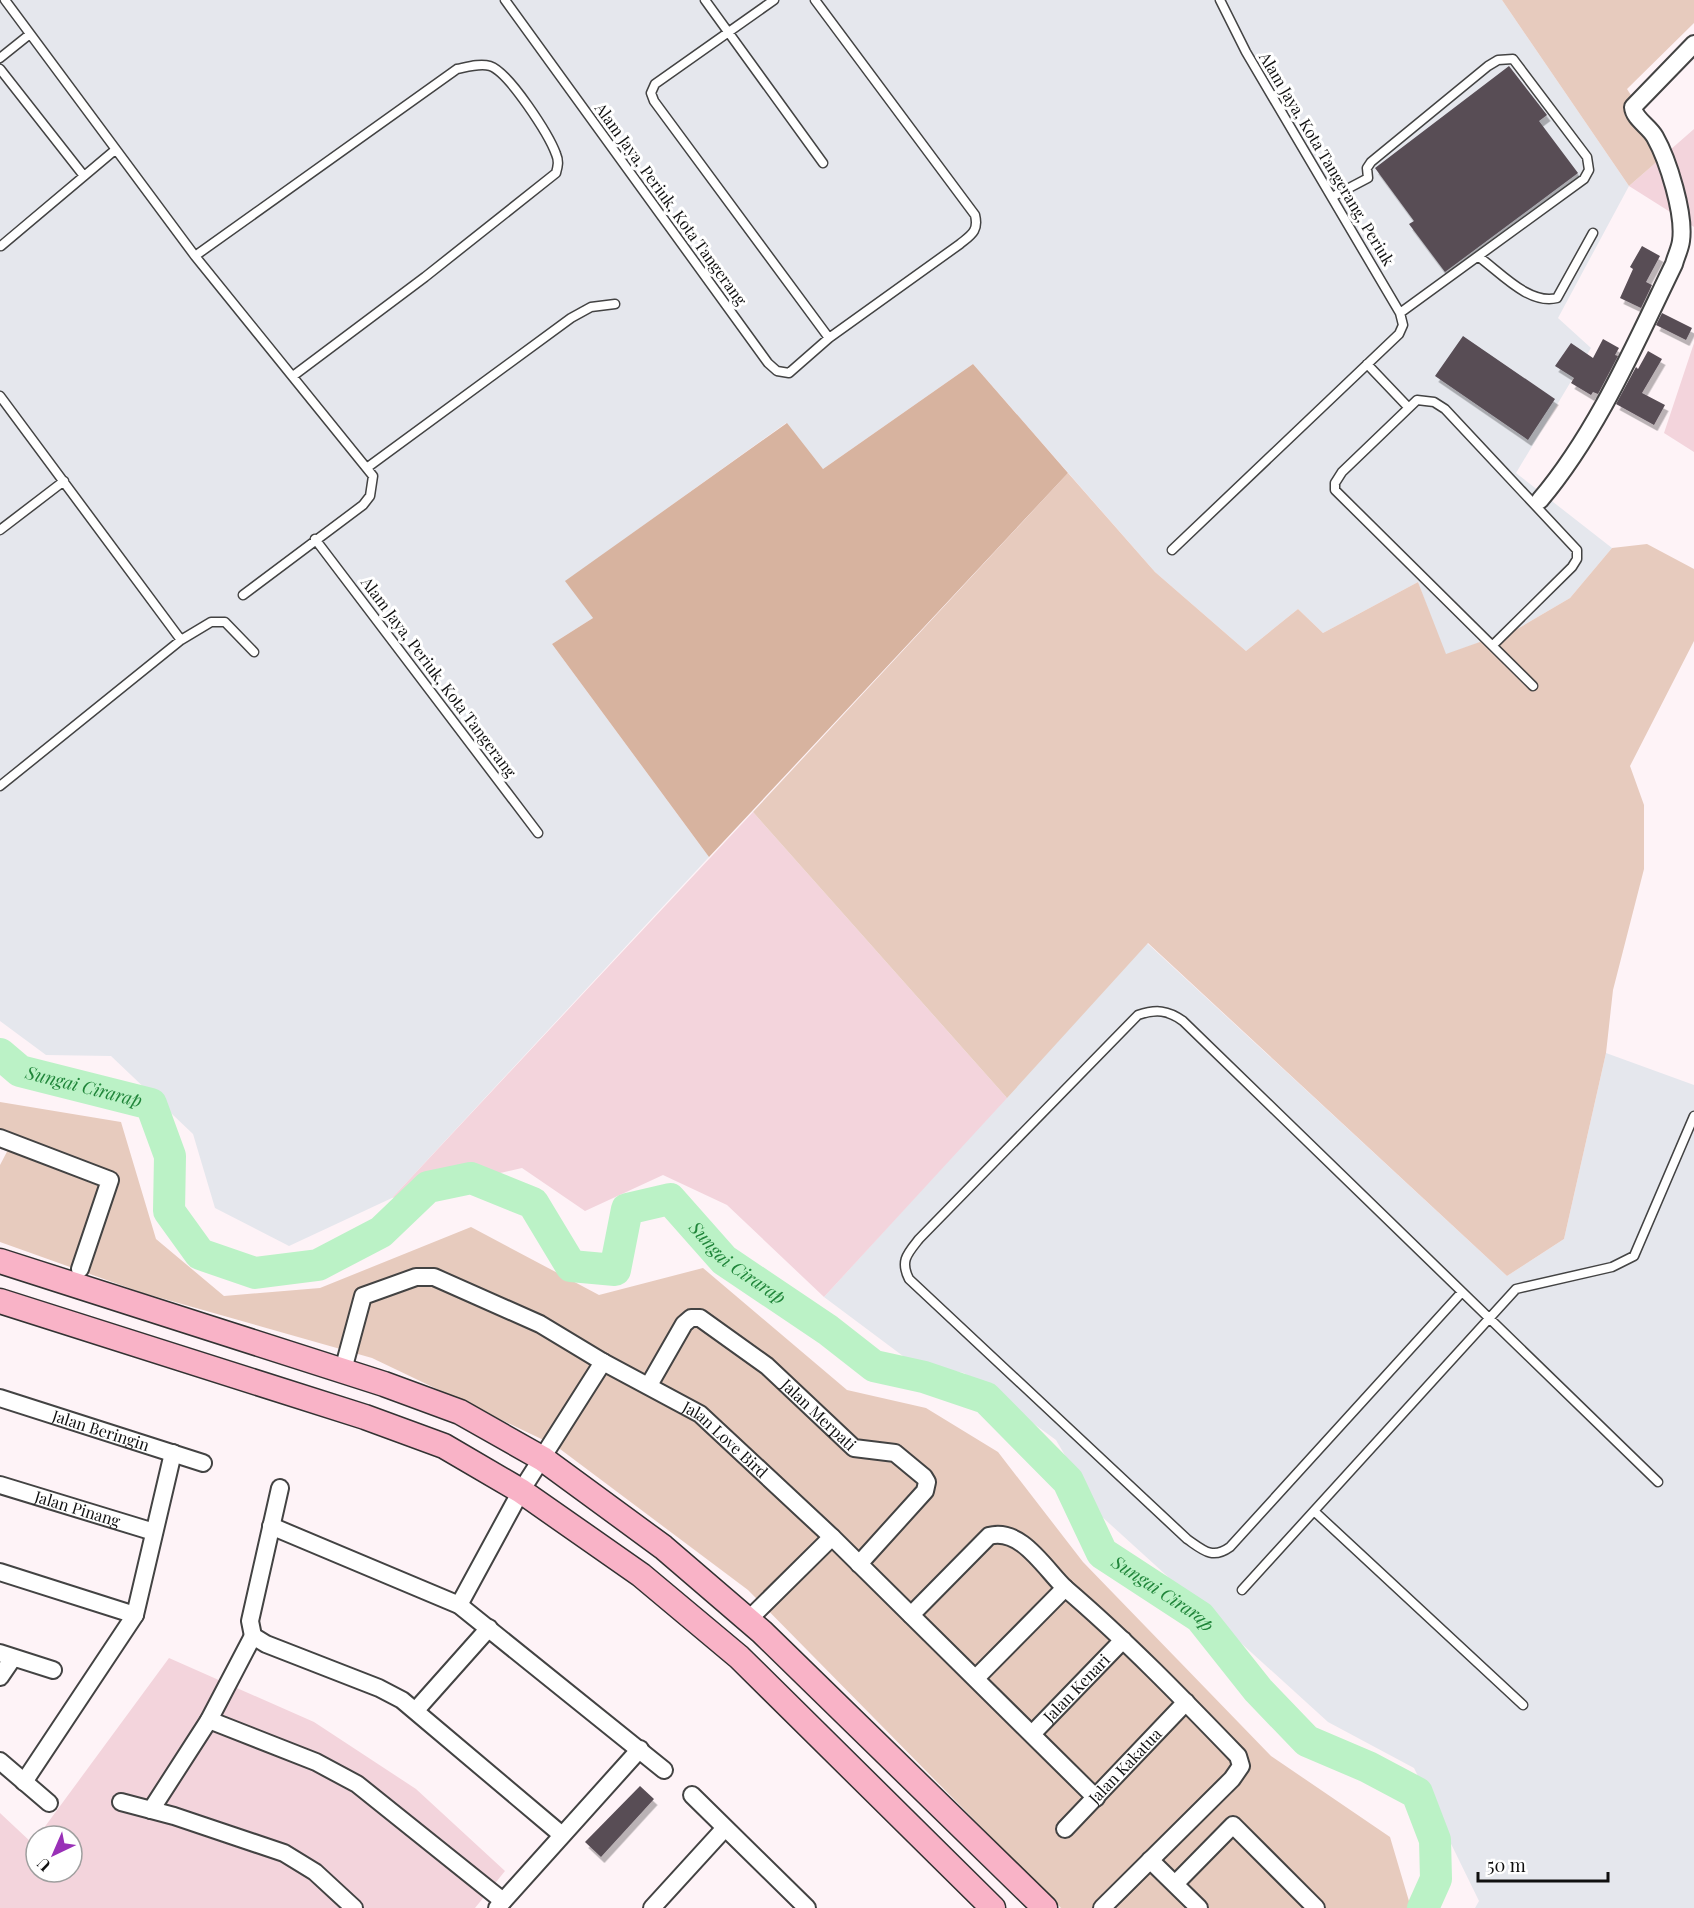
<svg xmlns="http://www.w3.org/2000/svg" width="1694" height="1908" font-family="'Playfair Display',serif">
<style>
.industrial{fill:#e5e7ed}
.farmland{fill:#f3d4dc}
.green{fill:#e7cbbe}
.forest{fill:#d7b39f}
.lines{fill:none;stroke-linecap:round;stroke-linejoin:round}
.river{stroke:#bbf2c6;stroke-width:32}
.building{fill:#584d55;filter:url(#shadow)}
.lane-casing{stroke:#434343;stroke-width:11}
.street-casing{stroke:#434343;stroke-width:20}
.secondary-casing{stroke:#323232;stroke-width:27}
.lane{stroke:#fff;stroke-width:8}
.street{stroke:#fff;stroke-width:16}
.secondary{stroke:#f9b3c7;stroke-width:24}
.labels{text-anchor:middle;stroke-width:6;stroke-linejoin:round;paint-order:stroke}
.street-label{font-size:16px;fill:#101010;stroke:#fff}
.water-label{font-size:18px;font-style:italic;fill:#1f8539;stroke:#fff}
</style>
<defs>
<filter id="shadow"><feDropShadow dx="3.5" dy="6" stdDeviation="0" flood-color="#0004"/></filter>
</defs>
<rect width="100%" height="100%" fill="#fef3f7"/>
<!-- industrial -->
<path class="industrial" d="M0 0H1502L1629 186 1558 318 1591 348 1516 473 1612 548 1570 598 1519 628 1445 655 1418 582 1323 633 1298 609 1246 651 1155 572 973 364 823 469 786 423 566 581 593 618 552 644 709 857 392 1198 289 1246 215 1208 193 1134 111 1056 46 1055 0 1021Z
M1147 943 1507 1276 1564 1239 1606 1053 1694 1085V1908H1475L1479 1901 1414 1768 1328 1722 1100 1515 1056 1440 964 1373 911 1362 824 1297Z"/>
<!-- farmland -->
<path class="farmland" d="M1694 129V227L1629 186Z
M1694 343V452L1664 433Z
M753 812 1007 1098 824 1297 727 1205 663 1175 585 1211 522 1168 392 1198Z
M169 1658 314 1722 416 1789 505 1871 475 1908H0V1813L32 1843 36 1839V1872H72V1836H38Z"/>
<!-- green -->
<path class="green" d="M1502 0H1694V23L1627 89 1668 152 1629 186Z
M1068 473 1155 572 1246 651 1298 609 1323 633 1418 582 1446 654 1519 628 1570 598 1612 548 1647 544 1694 569V641L1630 766 1644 805V869L1613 990 1606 1053 1564 1239 1507 1276 1148 943 1007 1098 753 812Z
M0 1102 121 1122 156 1239 224 1296 320 1288 471 1227 599 1295 703 1268 847 1390 926 1408 998 1452 1083 1562 1271 1756 1390 1837 1411 1908H1061L748 1590 556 1446 372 1358 143 1293 0 1242V1165L10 1146 0 1140Z"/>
<!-- forest -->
<path class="forest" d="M973 364 1068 473 709 857 552 644 593 618 565 581 787 423 823 469Z"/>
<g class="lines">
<!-- river -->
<path class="river" id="s1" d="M0 1054 20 1071 151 1104 170 1156 169 1211 200 1254 255 1273 318 1265 381 1232 428 1187 471 1178 533 1203 571 1266 615 1270 627 1209 670 1199 724 1260 828 1330 874 1366 924 1377 986 1398 1068 1481 1102 1553 1200 1617 1258 1690 1307 1741 1368 1767 1417 1793 1435 1840 1436 1879 1423 1908"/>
</g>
<!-- building -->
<path class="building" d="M1509 66 1547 115 1539 121 1578 173 1445 272 1409 224 1414 221 1375 168Z
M1642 246 1660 256 1646 282 1652 285 1641 308 1620 298 1633 269 1630 267Z
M1662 313 1692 328 1686 340 1656 325Z
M1463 336 1555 399 1528 440 1435 376Z
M1603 339 1619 348 1615 355 1618 356 1598 394 1593 392 1591 395 1571 383 1574 378 1555 366 1571 343 1593 358Z
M1648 351 1662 359 1642 393 1665 405 1654 425 1616 404 1636 367 1638 369Z
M640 1786 654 1799 601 1857 585 1842Z"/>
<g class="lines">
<defs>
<path id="lane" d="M5 0 195 256 373 476 370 496 363 505 243 595
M505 0 768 363 777 371 789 373 829 338
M705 0 823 163
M774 0 655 84 651 93 654 101 829 338 960 244C971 235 979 231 975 215L815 0
M0 58 30 34
M0 69 84 176
M1332 197 1368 178 1367 168 1371 162 1488 66 1498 60 1513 59 1587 157 1589 170 1584 179 1400 313
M1 246 115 150
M195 256 457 69C467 67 480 63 490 66 509 72 549 135 556 154 559 161 558 166 556 173L425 277 293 376
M1479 257C1501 273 1529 305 1557 298L1593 233
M1367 364 1408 407
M0 396 181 640
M368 467 571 318 591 307 615 304
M0 530 64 481
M315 539 538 833
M1172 550 1399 334 1403 325 1400 313 1246 52 1220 0
M1493 645 1572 567 1577 559V550L1445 409 1434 402 1417 400 1342 472 1335 483V490L1533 686
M0 786 181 640 211 622H225L254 652
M1462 1292 1230 1547C1212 1560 1203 1550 1187 1539L909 1279C900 1261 907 1254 919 1239L1138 1015C1156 1009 1168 1010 1183 1021L1658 1482
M1314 1511 1523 1705
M1242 1590 1516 1289 1612 1267 1634 1256 1694 1116"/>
<g id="street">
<path d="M1540 500C1598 431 1635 344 1674 264 1676 256 1680 249 1681 241 1685 214 1668 160 1655 137 1649 126 1634 119 1633 107L1694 44"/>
<path d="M0 1138 110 1180 80 1269"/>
<path id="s2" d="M343 1370 363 1296 416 1277H434L540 1324 603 1362 700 1414 832 1537"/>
<path id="s3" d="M649 1385 684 1324 691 1318H700L767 1366 854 1448 895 1453 924 1477 927 1482 925 1491 859 1564"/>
<path id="s4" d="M0 1398 203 1463"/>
<path id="s5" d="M0 1485 154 1532"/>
<path d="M280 1488 250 1621 253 1636 266 1644 379 1688 402 1700 562 1835"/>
<path d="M271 1526 459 1605 664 1770"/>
<path d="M0 1572 135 1615"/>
<path d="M1065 1588C1126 1640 1182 1698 1238 1756L1241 1766 1232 1779 1102 1908"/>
<path d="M459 1605 521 1491 603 1362"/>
<path d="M911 1615 989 1536C1021 1527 1045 1569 1065 1588L976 1678"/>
<path d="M748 1620 832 1537 1096 1798"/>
<path d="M0 1653 53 1670"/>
<path d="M0 1677 13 1658"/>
<path d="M416 1710 489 1628"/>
<path d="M209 1720 316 1762 357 1784 503 1901"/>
<path id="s6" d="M1032 1734 1123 1640"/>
<path d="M0 1761 49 1803"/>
<path d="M24 1782 135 1615 173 1453"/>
<path d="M692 1795 807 1908"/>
<path d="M121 1802 174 1816 284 1853 315 1872 354 1908"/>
<path d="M151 1810 209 1720 253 1636"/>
<path id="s7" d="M1065 1829 1186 1702"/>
<path d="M1150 1860 1199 1908"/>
<path d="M1175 1884 1233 1825 1316 1908"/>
<path d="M497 1908 640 1749"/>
<path d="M652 1908 725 1828"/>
</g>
<path id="secondary" d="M0 1261 384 1384 460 1412 543 1459 663 1547 762 1632 1045 1908
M0 1301 365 1417 444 1446 521 1491 641 1575 739 1657 993 1908"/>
</defs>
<!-- lane casing -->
<use href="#lane" class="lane-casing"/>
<!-- street casing -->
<use href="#street" class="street-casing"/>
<!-- secondary casing -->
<use href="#secondary" class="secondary-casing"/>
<!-- lane -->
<use href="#lane" class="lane"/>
<!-- street -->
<use href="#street" class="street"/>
<!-- secondary -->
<use href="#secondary" class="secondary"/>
</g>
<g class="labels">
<!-- street labels -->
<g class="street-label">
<text transform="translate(1327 159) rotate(59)" y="6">Alam Jaya, Kota Tangerang, Periuk</text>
<text transform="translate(671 204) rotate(54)" y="6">Alam Jaya, Periuk, Kota Tangerang</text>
<text transform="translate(439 677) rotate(53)" y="6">Alam Jaya, Periuk, Kota Tangerang</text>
<text dy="6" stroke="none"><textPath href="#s3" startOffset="242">Jalan Merpati</textPath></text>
<text dy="6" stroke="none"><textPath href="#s4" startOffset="106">Jalan Beringin</textPath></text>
<text dy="6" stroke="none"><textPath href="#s2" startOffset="486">Jalan Love Bird</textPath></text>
<text dy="6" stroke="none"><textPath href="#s5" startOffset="81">Jalan Pinang</textPath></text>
<text dy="6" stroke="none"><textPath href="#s6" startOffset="64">Jalan Kenari</textPath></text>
<text dy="6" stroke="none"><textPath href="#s7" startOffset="87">Jalan Kakatua</textPath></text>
</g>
<!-- water labels -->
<g class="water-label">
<text dy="6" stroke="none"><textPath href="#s1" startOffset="92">Sungai Cirarap</textPath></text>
<text dy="6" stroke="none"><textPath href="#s1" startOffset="1011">Sungai Cirarap</textPath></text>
<text dy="6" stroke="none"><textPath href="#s1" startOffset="1569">Sungai Cirarap</textPath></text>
</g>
</g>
<!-- north arrow -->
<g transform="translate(54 1854) rotate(224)"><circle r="28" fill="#ffffff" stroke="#9f9f9f" stroke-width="1.5"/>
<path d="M0-4.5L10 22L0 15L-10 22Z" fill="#9930b7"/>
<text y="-9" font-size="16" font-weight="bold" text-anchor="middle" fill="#101010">U</text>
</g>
<!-- scale -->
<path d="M1478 1872v9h130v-9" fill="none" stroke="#101010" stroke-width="3"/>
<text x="1487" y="1872" font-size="18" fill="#101010" stroke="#ffffff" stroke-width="4.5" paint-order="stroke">50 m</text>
</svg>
